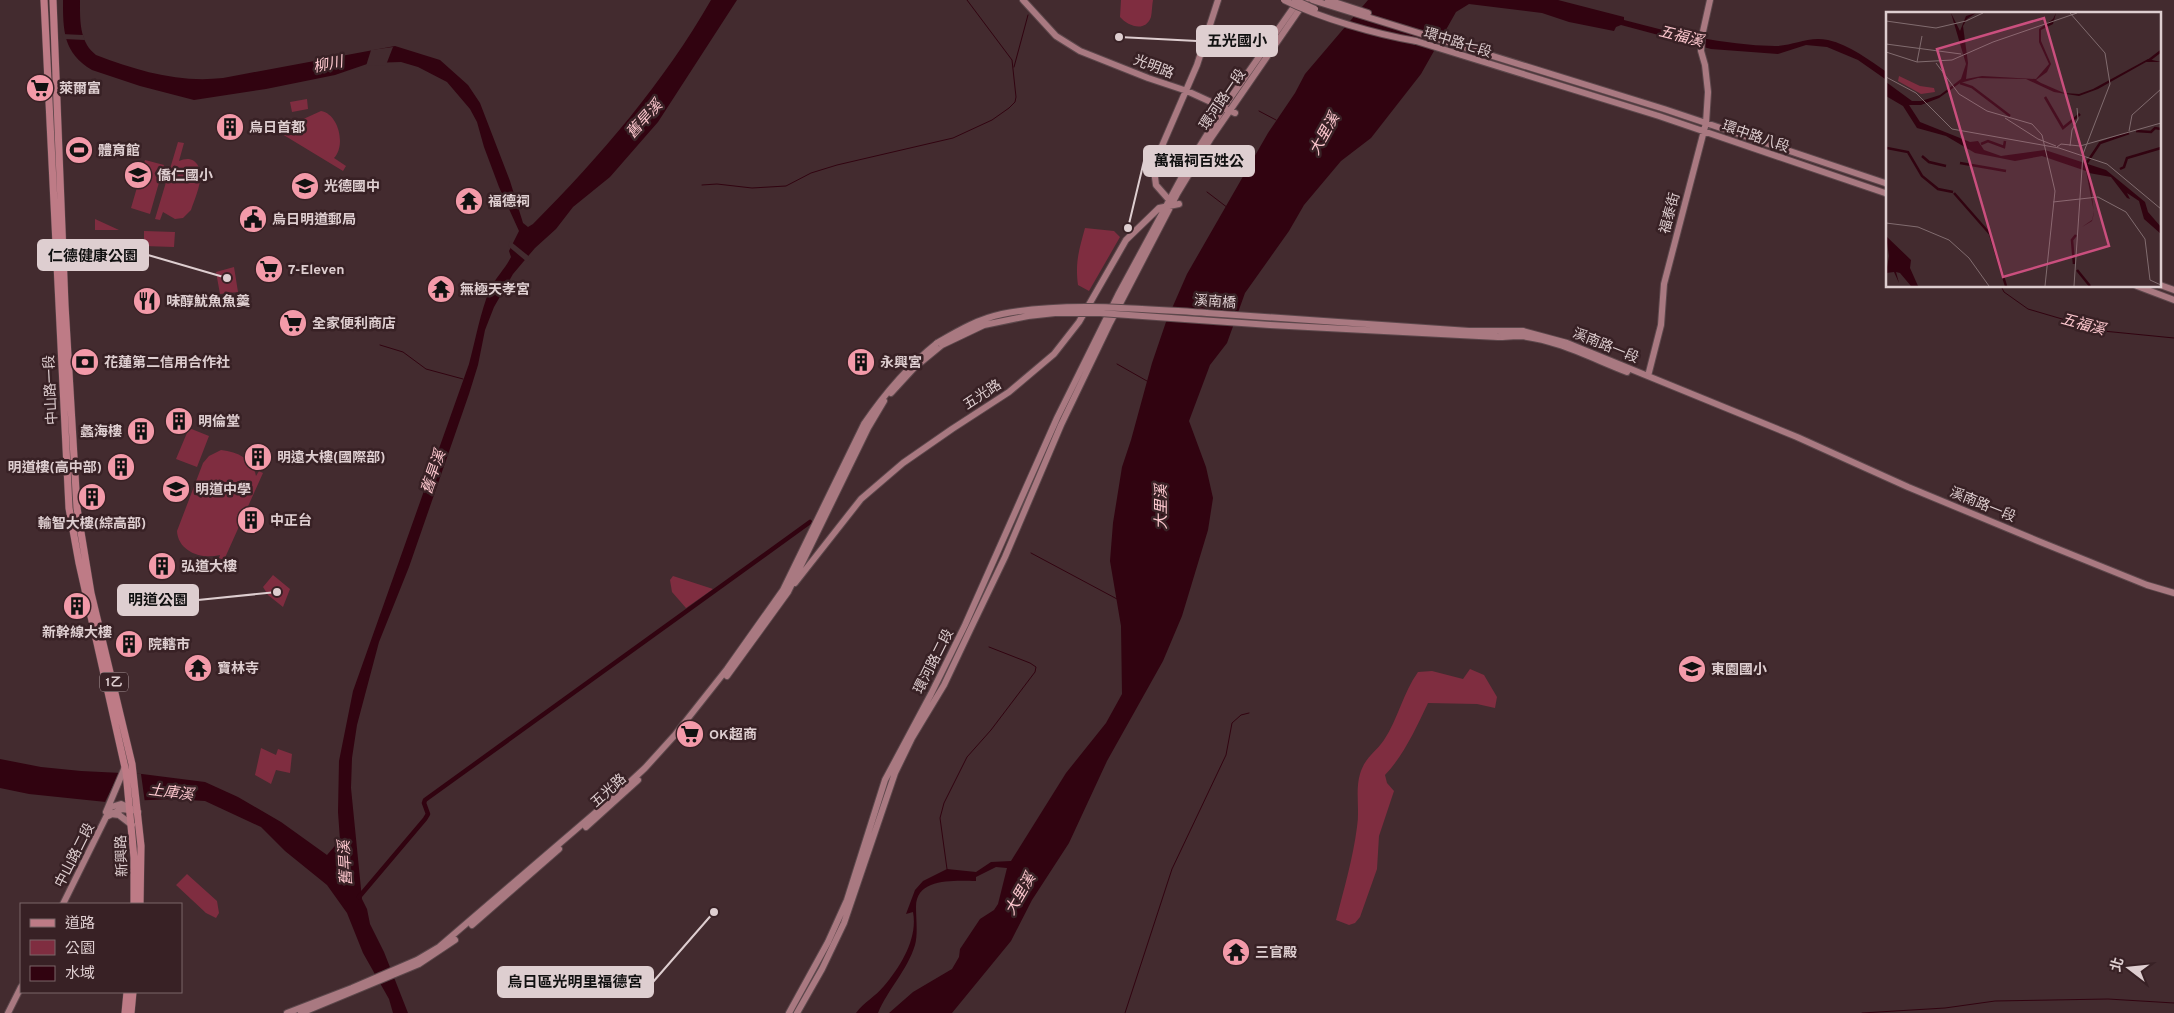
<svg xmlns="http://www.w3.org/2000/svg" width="2174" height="1013" font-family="Overpass,'Noto Sans TC',sans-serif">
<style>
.green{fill:#7f2d40}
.water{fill:#310310}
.pier{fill:#432b2f}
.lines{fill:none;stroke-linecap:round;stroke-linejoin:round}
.stream{stroke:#310310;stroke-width:1}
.canal{stroke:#310310;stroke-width:4.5}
.secondary-casing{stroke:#5c474b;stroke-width:8}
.primary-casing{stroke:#5c474b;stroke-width:8}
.secondary{stroke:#a97981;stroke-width:6}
.primary{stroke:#be7b86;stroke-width:7}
.secondary-bridge-casing{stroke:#5c474b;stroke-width:8;stroke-linecap:butt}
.secondary-bridge{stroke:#a97981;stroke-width:6}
.labels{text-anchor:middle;stroke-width:5;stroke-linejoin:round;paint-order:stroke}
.shield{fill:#382125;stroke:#ac9a9d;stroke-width:1}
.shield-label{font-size:12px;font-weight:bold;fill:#deced0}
.street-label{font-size:14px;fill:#deced0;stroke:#382125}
.poi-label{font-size:14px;font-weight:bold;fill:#deced0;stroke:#382125;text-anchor:start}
.water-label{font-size:15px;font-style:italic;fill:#fdc7ce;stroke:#382125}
.inset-river{fill:none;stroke:#310310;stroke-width:2.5}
.inset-road{fill:none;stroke:#816c6f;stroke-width:1}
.view{fill:#ca4f7e;fill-opacity:0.15;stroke:#ca4f7e;stroke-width:2.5}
.inset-edge{fill:none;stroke:#deced0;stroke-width:2.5}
.leader{fill:none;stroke:#deced0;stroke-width:2}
.callout-dot{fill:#deced0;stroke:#382125;stroke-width:2}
.callout{fill:#deced0;stroke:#deced0;stroke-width:2}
.callout-label{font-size:15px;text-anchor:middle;font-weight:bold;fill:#111}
</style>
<rect width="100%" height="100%" fill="#432b2f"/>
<!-- green -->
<path class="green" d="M1121 0H1153C1152 5 1152 12 1151 17 1145 33 1128 26 1120 17Z
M307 99 308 109 292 112 290 102Z
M321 111C339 114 346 146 334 158L346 166 343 171 282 134 285 129 290 132 299 121Z
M178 142 184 143 179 161C184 159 189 158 194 161 208 172 195 197 191 210L183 218 175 219 163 212 160 220 155 219Z
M145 160 164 165 150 214 131 208Z
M95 219 119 230H95Z
M1085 228 1114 231 1120 237 1089 291 1078 285C1075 262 1079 250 1085 228Z
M144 231 175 232 174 247 144 246Z
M234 267 238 292 220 294 216 272Z
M189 428 209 436 197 467 176 459Z
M221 450C238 452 253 459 256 476L259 471 263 473 224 560 219 558 220 555C201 560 178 551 177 531L203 463 209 456Z
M273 575 290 589 283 607 268 595 263 587Z
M673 576 713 589 686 608 672 592 670 580Z
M1470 669 1484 675 1497 697 1495 708 1477 704 1428 703C1416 728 1404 755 1385 775L1387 783 1394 791 1379 836 1377 869 1360 917 1355 923 1349 925 1336 920C1344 889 1353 858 1357 827 1360 809 1355 791 1360 774 1365 757 1375 753 1384 740 1398 719 1403 693 1418 672L1432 671 1463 679Z
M261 748 276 755 278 749 292 754 290 773 276 770 271 784 255 775Z
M187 874 217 901 219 913 216 918 206 913 176 885Z"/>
<!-- water -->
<path class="water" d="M63 0H80C80 20 79 42 96 55 138 71 179 83 223 78L395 46 440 60 468 85 480 103 510 181 523 223 528 227 533 224C600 157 664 82 711 0H737L658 122 610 177 573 207 556 229 535 248 513 274 494 307 485 330 478 365 469 394 409 567 379 642 357 725 352 758 351 788 362 899 367 909 370 924 384 952 408 1013H393L389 999 363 953 347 913 327 885 285 851 261 827 205 801 172 799 106 802 29 794 0 788V759L41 767 81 771 142 774 205 782 238 797 281 822 327 855 340 840 338 812 339 761 353 691 469 364C476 338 480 313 490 289 496 277 505 269 511 257L509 251 519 231 499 187 484 147 477 122 470 109 447 82 418 67 401 62 370 63 335 75 266 89 194 100 140 86 92 70C63 53 63 30 63 0Z
M1368 0H1558L1624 17V20C1673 33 1723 45 1775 46 1794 46 1807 36 1828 40 1850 45 1869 60 1888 73V81L1858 60 1827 47 1806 45 1778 54 1711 49 1621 25 1616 27 1614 31 1569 22 1542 13 1469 4 1456 12 1421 74 1371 138 1341 161 1304 205 1289 231 1245 293 1227 343 1210 365 1189 421 1206 467 1213 498 1208 530 1182 616 1163 661 1107 761 1069 843 1032 900 1011 941 952 1013H889L913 992 952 969 959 957 960 949 980 919 994 910 998 904 1007 868 996 867 976 877V881C956 881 916 877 916 907 916 919 918 934 915 945 907 971 888 989 878 1013H856C864 1002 876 996 884 986 901 966 918 938 913 912L906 914 915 890 923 881 947 869 976 872 991 862 1011 861 1066 773 1106 723 1122 694 1121 626 1110 561 1113 523 1122 467 1131 440 1152 363 1166 322 1187 274 1268 133 1295 93 1305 74Z"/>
<!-- pier -->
<path class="pier" d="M61 34 83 35 85 40 64 39Z
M393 47 386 65 366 66 371 50Z
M510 241 531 258 527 262 508 246Z
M120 771 141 774 145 803 105 802Z"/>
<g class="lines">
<!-- stream -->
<path class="stream" d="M1014 67 1028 15
M1259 111 1276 120
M702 185 717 184 752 188 786 186 811 173 837 165 953 138 992 120 1009 108 1015 102 1016 97 1012 60 967 0
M1207 192 1228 208
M2001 286 2004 292 2028 309 2103 331 2174 338
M380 345 403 352 426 369 463 379
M1117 364 1147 381
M1031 553 1117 599
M947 869 940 818 944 803 967 757 991 730 1035 672 1036 667 1030 663 989 647
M1125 1013 1172 869 1226 755 1232 723 1241 715 1249 713
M1862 1013 1945 1008 1995 1001 2108 999 2174 1003"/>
<!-- canal -->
<path class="canal" d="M359 897 425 819 428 814 424 803 425 800 810 522"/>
<defs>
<path id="secondary" d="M1023 0 1056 36 1080 51 1148 78 1187 91 1235 113
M1312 0 1664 109 1888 184
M1328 0 1368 13
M1416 41 1659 116 1888 194
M1170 201 1156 185 1154 170 1162 146 1197 65 1218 0
M2160 285 2174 290
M2137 286 2174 300
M1497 331H1523L1567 343 1797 437 1908 487 2038 541 2147 585 2174 593
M1498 337C1505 337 1514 336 1521 336 1558 340 1593 359 1627 372
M1648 376 1661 325 1664 284 1706 123 1708 92 1705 65 1701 51 1702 36 1710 0
M891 393 914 368 942 345
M795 583 861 499 903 463 952 429 1009 392 1054 354 1079 322 1126 240 1159 208 1179 204
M727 676 788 592 868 428 884 401
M106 812 125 767
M111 814 119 815 132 825
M108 816 122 809 129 810
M586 827 638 780
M63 904 111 807 121 804 138 812
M472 925 559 849
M8 1013 21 987
M287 1013 352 988 417 960 439 947 616 795 645 768 674 736 727 669 783 590 864 424C885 393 907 367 937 343
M301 1013 419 964 455 940
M789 1013 828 942 847 900 885 780 931 694 965 625 1057 418 1118 295 1190 162 1224 107 1298 1
M797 1013 822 969 844 923 895 773 912 738 944 685 970 630 1005 557 1061 425 1110 323 1177 194 1211 138 1306 0"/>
<path id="primary" d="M44 0 69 508 79 563 126 772 134 858V904
M53 0 65 305 77 508 91 593 132 764 141 846 140 904
M125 1013 127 992
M131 1013 133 992"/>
</defs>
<!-- secondary casing -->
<use href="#secondary" class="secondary-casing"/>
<!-- primary casing -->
<use href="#primary" class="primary-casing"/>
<!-- secondary -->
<use href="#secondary" class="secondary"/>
<!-- primary -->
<use href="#primary" class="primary"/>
<defs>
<path id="secondary-bridge" d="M1284 0C1320 18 1375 34 1416 41
M1295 0 1315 9
M937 343C958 331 978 319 1002 314 1067 301 1141 309 1207 313 1294 319 1382 325 1469 331H1497
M942 345 984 325 1028 316 1055 313H1100L1270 325 1498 337"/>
</defs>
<!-- secondary-bridge casing -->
<use href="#secondary-bridge" class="secondary-bridge-casing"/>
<!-- secondary-bridge -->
<use href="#secondary-bridge" class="secondary-bridge"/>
</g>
<!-- icons -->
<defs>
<symbol id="supermarket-disc" viewBox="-11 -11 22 22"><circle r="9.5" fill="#f39aa9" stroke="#382125"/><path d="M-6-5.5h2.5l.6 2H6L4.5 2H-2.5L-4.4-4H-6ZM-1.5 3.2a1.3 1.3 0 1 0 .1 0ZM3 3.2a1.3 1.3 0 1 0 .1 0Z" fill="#111"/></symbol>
<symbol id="building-disc" viewBox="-11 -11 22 22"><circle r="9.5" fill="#f39aa9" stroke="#382125"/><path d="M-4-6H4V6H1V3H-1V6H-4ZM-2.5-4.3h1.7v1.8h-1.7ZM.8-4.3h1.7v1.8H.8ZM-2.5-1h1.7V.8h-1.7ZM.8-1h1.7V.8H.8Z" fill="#111"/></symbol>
<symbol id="stadium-disc" viewBox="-11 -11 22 22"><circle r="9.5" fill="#f39aa9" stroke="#382125"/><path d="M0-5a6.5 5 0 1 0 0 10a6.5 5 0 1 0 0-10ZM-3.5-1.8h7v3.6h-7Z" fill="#111"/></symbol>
<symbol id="school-disc" viewBox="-11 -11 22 22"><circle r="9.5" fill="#f39aa9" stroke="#382125"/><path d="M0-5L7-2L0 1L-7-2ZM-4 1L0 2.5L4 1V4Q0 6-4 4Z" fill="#111"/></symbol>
<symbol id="temple-disc" viewBox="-11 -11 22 22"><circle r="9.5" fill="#f39aa9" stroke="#382125"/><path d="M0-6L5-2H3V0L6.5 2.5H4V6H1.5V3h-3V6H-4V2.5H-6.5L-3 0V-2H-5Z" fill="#111"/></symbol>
<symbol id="civic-disc" viewBox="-11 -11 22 22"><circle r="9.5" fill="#f39aa9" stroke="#382125"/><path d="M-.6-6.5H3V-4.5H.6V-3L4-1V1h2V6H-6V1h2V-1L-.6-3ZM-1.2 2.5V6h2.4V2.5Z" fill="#111"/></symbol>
<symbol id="restaurant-disc" viewBox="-11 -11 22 22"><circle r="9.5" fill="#f39aa9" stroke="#382125"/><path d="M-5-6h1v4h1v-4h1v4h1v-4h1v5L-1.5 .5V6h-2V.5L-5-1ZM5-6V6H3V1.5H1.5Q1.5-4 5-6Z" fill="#111"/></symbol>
<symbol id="bank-disc" viewBox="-11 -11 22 22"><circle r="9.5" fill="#f39aa9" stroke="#382125"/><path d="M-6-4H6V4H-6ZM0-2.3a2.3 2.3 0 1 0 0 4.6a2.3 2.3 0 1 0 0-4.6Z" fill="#111"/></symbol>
</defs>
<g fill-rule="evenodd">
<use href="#supermarket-disc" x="24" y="72" width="32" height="32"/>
<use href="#building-disc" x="214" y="111" width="32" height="32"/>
<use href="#stadium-disc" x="63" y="134" width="32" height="32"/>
<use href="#school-disc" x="122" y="159" width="32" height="32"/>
<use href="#school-disc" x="289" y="170" width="32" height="32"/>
<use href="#temple-disc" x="453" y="185" width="32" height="32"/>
<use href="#civic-disc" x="237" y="203" width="32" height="32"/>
<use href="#supermarket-disc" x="253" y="253" width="32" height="32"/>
<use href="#temple-disc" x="425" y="273" width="32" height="32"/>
<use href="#restaurant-disc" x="131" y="285" width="32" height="32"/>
<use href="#supermarket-disc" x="277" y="307" width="32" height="32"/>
<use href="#bank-disc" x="69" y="346" width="32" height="32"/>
<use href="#building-disc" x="845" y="346" width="32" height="32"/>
<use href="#building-disc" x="163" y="405" width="32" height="32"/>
<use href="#building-disc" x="125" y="415" width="32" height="32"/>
<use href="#building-disc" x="242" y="441" width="32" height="32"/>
<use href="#building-disc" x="105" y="451" width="32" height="32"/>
<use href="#school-disc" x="160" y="473" width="32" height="32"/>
<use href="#building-disc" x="76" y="481" width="32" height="32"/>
<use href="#building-disc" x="235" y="504" width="32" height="32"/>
<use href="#building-disc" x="146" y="550" width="32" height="32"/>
<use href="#building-disc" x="61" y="590" width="32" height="32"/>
<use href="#building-disc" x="113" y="628" width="32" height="32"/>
<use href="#temple-disc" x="182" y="652" width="32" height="32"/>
<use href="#school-disc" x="1676" y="653" width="32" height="32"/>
<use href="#supermarket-disc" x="674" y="718" width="32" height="32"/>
<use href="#temple-disc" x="1220" y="936" width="32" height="32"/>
</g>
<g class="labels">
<!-- shield labels -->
<rect class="shield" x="100" y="672.5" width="28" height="19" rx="4"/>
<g class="shield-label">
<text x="114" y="686">1乙</text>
</g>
<!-- street labels -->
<g class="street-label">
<text transform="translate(1458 42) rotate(17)" y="5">環中路七段</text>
<text transform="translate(1154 66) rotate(21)" y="5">光明路</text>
<text transform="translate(1222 99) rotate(-56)" y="5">環河路一段</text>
<text transform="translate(1756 136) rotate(19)" y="5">環中路八段</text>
<text transform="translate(1669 213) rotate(-75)" y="5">福泰街</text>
<text transform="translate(1215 301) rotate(4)" y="5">溪南橋</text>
<text transform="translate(1606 345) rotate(22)" y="5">溪南路一段</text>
<text transform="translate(50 390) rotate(-93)" y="5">中山路一段</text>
<text transform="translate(982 394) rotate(-33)" y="5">五光路</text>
<text transform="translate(1983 504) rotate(22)" y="5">溪南路一段</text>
<text transform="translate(933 661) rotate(-63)" y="5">環河路二段</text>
<text transform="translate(608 790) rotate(-42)" y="5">五光路</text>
<text transform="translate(74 855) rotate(-63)" y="5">中山路二段</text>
<text transform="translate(121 856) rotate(-92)" y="5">新興路</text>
</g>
<!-- poi labels -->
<g class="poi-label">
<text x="59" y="93">萊爾富</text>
<text x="249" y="132">烏日首都</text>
<text x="98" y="155">體育館</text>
<text x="157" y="180">僑仁國小</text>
<text x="324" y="191">光德國中</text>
<text x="488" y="206">福德祠</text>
<text x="272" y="224">烏日明道郵局</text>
<text x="288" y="274">7-Eleven</text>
<text x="460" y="294">無極天孝宮</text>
<text x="166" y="306">味醇魷魚魚羹</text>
<text x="312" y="328">全家便利商店</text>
<text x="104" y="367">花蓮第二信用合作社</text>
<text x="880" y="367">永興宮</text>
<text x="198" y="426">明倫堂</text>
<text x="122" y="436" text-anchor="end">蠡海樓</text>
<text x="277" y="462">明遠大樓(國際部)</text>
<text x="102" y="472" text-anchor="end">明道樓(高中部)</text>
<text x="195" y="494">明道中學</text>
<text x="270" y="525">中正台</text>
<text x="92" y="528" text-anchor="middle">輸智大樓(綜高部)</text>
<text x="181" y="571">弘道大樓</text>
<text x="77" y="637" text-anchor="middle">新幹線大樓</text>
<text x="148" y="649">院轄市</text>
<text x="217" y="673">寶林寺</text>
<text x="1711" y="674">東園國小</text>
<text x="709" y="739">OK超商</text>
<text x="1255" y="957">三官殿</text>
</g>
<!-- water labels -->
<g class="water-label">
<text transform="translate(1681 36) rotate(14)" y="5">五福溪</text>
<text transform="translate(328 64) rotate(-12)" y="5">柳川</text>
<text transform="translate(644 119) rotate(-48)" y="5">舊旱溪</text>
<text transform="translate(1324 134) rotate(-61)" y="5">大里溪</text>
<text transform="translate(2083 324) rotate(15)" y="5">五福溪</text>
<text transform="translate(433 472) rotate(-71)" y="5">舊旱溪</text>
<text transform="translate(1161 507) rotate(-90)" y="5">大里溪</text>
<text transform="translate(171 792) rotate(7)" y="5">土庫溪</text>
<text transform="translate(345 863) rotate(-93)" y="5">舊旱溪</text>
<text transform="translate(1020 894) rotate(-60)" y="5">大里溪</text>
</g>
</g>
<!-- overview -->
<g transform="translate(1886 12)">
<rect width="275" height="275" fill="#432b2f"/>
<path d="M13 64 34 74 48 76 49 80 35 82 12 69Z" fill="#7f2d40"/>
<path d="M65 1 74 19 80 4 90 1 81 7 77 14 82 51 80 67 96 64 150 67 163 52 153 30V17L167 7 170 1 167 12 155 18V29L165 52 161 60 150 68 155 71 178 81 193 82 207 77 262 47 275 50H260L212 77 193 84 168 80 140 67 92 66 74 71 53 86 35 93H23L34 110 84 130 92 129 98 138 115 144 159 138 220 158 259 190 262 200 275 215V222L258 207 253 189 241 181 244 187 241 186 225 165 203 161 208 201 206 209 196 215 206 208 208 200 200 159 156 144 129 149 89 141 60 124 31 116 17 94 0 84V70L26 89H35L54 83 75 67 80 52ZM0 224 25 248 24 256 32 274H25L14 261 10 260 13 271 8 260 0 261 3 244Z" fill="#310310"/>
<path class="inset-river" d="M262 49 275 39M74 71 86 75 124 104M159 85 177 116 194 102M250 119 265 120 269 116 275 117M95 132 102 129 118 135 119 129M1 136 22 140 36 164 52 177 67 180M36 144 43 150 60 154M74 151 120 159M200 152 214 131 243 121M234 157 238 155 241 146 275 136M68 181 104 222 120 274M188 252 186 228 190 223M191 258 204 274"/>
<path class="inset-road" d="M184 1 219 41 224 72 197 142 188 274M0 9 50 16 80 9 97 1M0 32 75 42M0 40 31 50 66 48 107 30 191 1M31 50 36 24M50 51 73 82 101 99 146 112 156 123 169 179 159 274M0 65 30 81 66 117 173 136 221 152 275 197M119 106 152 127 170 134M243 119 246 103 275 77M184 134 186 118 192 107 191 96M171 135 175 132 194 134 275 111M167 190 212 185 240 200 259 227 264 268 275 273M0 211 32 215 63 228 83 246 103 274"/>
<path class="view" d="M158 6 223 234 117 265 51 37Z"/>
<rect width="275" height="275" class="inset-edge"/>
</g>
<!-- callouts -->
<path class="leader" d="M1119 37L1197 41M1128 228L1144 161M227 278L148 255M277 592L198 600M714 912L653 982"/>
<g class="callout-dot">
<circle cx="1119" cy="37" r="5"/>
<circle cx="1128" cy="228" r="5"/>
<circle cx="227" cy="278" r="5"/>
<circle cx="277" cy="592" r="5"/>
<circle cx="714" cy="912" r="5"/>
</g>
<g class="callout">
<rect x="1197" y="26" width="80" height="30" rx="5"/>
<rect x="1144" y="146" width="110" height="30" rx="5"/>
<rect x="38" y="240" width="110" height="30" rx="5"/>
<rect x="118" y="585" width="80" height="30" rx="5"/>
<rect x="498" y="967" width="155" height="30" rx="5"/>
</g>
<g class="callout-label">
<text x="1237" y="46">五光國小</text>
<text x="1199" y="166">萬福祠百姓公</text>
<text x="93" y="261">仁德健康公園</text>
<text x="158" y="605">明道公園</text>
<text x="575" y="987">烏日區光明里福德宮</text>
</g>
<!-- legend -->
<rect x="20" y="903" width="162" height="90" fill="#382125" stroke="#7a6669"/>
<rect x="30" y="919" width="25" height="8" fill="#be7b86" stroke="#7a6669"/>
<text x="65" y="928" font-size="15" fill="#deced0">道路</text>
<rect x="30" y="940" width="25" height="15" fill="#7f2d40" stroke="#7a6669"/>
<text x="65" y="953" font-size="15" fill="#deced0">公園</text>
<rect x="30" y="966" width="25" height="15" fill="#310310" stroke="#7a6669"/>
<text x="65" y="978" font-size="15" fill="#deced0">水域</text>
<!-- north arrow -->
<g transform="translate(2129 968) rotate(286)" stroke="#382125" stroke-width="4" paint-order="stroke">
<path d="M0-4L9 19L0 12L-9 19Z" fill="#deced0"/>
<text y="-8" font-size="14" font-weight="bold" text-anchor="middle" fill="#deced0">北</text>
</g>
</svg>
